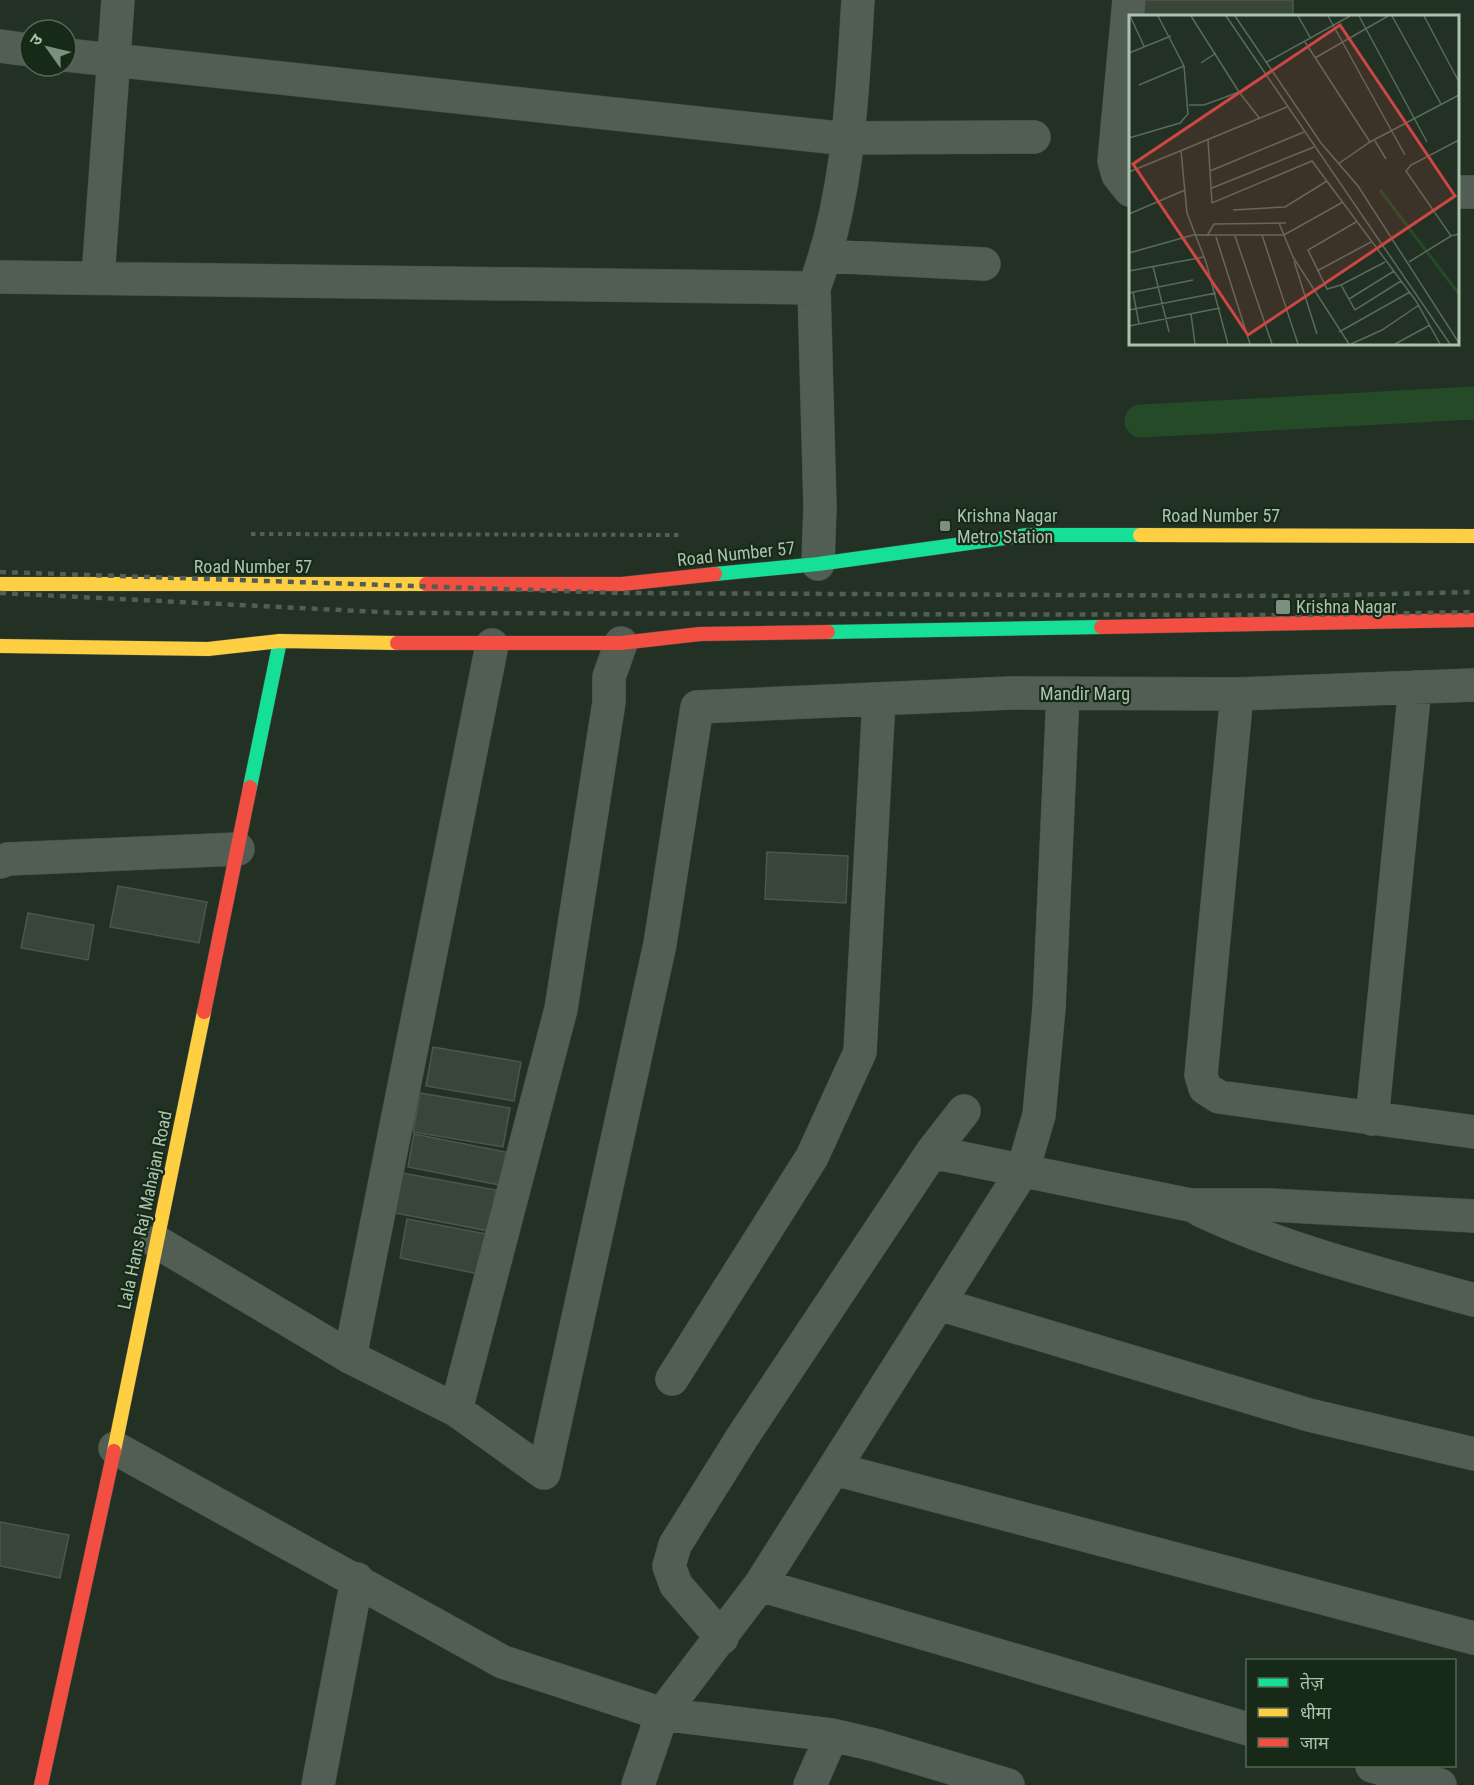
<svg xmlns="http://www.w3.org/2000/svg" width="1474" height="1785" font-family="'Roboto Condensed','Noto Sans Devanagari',sans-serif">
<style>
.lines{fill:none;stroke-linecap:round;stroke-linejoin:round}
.canal{stroke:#254a27;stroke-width:33}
.building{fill:#394539;stroke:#4a584c;stroke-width:1.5}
.street-casing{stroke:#414b42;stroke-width:34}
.fast-casing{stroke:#414b42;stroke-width:15}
.slow-casing{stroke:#414b42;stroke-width:15}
.jam-casing{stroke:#414b42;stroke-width:15}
.path{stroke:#545e54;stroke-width:4;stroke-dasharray:4.5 4.5;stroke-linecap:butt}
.street{stroke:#525e53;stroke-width:33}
.fast{stroke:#16e098;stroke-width:14}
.slow{stroke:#ffcf43;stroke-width:14}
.jam{stroke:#f24e42;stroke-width:14}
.rail{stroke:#525e53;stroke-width:4.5;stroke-dasharray:6 6;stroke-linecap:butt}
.poi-dot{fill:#7b907d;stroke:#172a18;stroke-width:2}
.labels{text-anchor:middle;stroke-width:4.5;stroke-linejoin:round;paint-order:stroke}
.poi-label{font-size:18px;fill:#abc3ad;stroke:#172a18;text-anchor:start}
.street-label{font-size:18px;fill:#abc3ad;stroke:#172a18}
.inset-river{fill:none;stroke:#254a27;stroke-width:3}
.inset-road{fill:none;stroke:#596b5b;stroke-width:1.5}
.view{fill:#cd4743;fill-opacity:0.15;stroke:#cd4743;stroke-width:3}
.inset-edge{fill:none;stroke:#abc3ad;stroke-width:3}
</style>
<rect width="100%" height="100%" fill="#233024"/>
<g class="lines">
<!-- canal -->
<path class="canal" d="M1141 421 1474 403"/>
</g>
<!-- building -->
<path class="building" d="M1144 0H1293V16H1144Z
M767 852 848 856 846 903 765 899Z
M118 886 207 902 199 943 110 927Z
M28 913 94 925 88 960 21 948Z
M433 1047 521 1062 514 1101 426 1086Z
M420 1093 510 1108 503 1147 413 1132Z
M414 1134 506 1152 500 1185 408 1167Z
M402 1173 496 1190 489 1231 395 1213Z
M407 1219 487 1234 479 1274 400 1258Z
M0 1522 69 1535 60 1578 0 1566Z"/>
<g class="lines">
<defs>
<path id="street" d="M1129 0 1114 161 1118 175 1130 190
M0 46 30 50
M66 55 838 138 1034 137
M1458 192H1474
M826 256 984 264
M0 277 814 288
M98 277 118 0
M818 564 820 507 814 288C849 196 852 97 858 0
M1237 694 1201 1075 1205 1088 1219 1097 1474 1132
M0 862 8 859 238 849
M1372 1119 1415 687
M932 1152 1190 1205H1269L1474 1216
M1200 1210C1286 1251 1382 1274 1474 1300
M157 1242 350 1357 456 1410 544 1473 660 944 697 707 1011 693 1237 694 1474 685
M939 1304 1309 1415 1474 1454
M350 1357 492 645
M672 1379 812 1157 860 1052 879 699
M456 1410 561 1009 609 702V677L621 643
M115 1448 503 1662 662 1714 832 1735 875 1745 1008 1785
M835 1469 1474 1638
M760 1585 1248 1729
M722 1638 676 1585 669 1566 675 1545 743 1436 932 1152 964 1111
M1372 1766 1440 1785
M318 1785 357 1579
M638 1785 662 1714 760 1585 1023 1170 1039 1115 1049 1008 1063 694
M810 1785 832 1735"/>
<path id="fast" d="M715 574 818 564 1027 535H1140
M828 632 1101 627
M250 787 280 641"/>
<path id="slow" d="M1140 535 1474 536
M0 584H426
M0 646 208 649 280 641 397 643
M114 1451 204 1012"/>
<path id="jam" d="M426 584H622L715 574
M1101 627 1474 620
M397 643H621L700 634 828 632
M204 1012 250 787
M41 1785 114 1451"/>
</defs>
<!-- street casing -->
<use href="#street" class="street-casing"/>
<!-- fast casing -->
<use href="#fast" class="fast-casing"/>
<!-- slow casing -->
<use href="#slow" class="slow-casing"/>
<!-- jam casing -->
<use href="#jam" class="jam-casing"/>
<!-- path -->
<path class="path" d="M251 534 680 535"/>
<!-- street -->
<use href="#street" class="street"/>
<!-- fast -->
<use href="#fast" class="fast"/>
<!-- slow -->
<use href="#slow" class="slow"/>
<!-- jam -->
<use href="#jam" class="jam"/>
<!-- rail -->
<path class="rail" d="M0 572 621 593 1302 596 1474 592
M0 593 400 613 1302 615 1474 612"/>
</g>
<!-- markers -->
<g class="poi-dot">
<rect x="939" y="520" width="12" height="12" rx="3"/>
<rect x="1275" y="599" width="16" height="16" rx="3"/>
</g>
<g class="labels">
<!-- poi labels -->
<g class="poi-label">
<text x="957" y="522">Krishna Nagar<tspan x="957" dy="21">Metro Station</tspan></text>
<text x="1296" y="613">Krishna Nagar</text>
</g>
<!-- street labels -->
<g class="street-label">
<text x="1221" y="522">Road Number 57</text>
<text transform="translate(736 554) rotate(-6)" y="6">Road Number 57</text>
<text x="253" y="573">Road Number 57</text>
<text x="1085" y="700">Mandir Marg</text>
<text transform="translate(145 1210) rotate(-78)" y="6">Lala Hans Raj Mahajan Road</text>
</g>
</g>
<!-- overview -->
<g transform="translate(1129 15)">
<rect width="330" height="330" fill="#233024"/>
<path class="inset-river" d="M251 175 330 279"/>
<path class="inset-road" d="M1 1 15 31M62 1 110 77M97 1 321 329M106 1 192 128 229 171 330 328M169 1 182 24M199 1 276 140M230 1 298 127M263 1 312 89M295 1 330 67M176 27 241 127M0 38 42 21M186 43 259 1M138 47 221 1M72 48 87 38M10 70 55 51M60 90H75L110 77 131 104M0 123 51 108 59 99 55 51 29 1M79 125 83 188 183 146 287 286 311 329M330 125 282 150 277 156 322 221 330 219M246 126 257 144M52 136 58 198 77 247 99 329M209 149 241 127 330 80M81 156 175 117M0 157 158 92M83 173 185 132M104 195 156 192 198 166M0 199 56 175M227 207 179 235 198 274 212 270 226 295 272 266M150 208 164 242 220 329M133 220 169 329M78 221 85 209 157 208M106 221 143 329M87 222 121 329M0 238 64 220H155L214 187M165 246 188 319M280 247 322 221M24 251 40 317M0 256 75 242M188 256 242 227M212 270 256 247M4 277 10 309M0 278 64 265M220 284 265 256M0 295 87 278M62 299 66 329M0 311 91 293M210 317 281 277M222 329 253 315 290 290M266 329 301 310"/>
<path class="view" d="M211 10 326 181 119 320 4 149Z"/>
<rect width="330" height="330" class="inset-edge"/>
</g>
<!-- legend -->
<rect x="1246" y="1659" width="210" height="108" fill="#172a18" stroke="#526754" stroke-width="1.5"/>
<rect x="1258" y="1678" width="30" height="9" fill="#16e098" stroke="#526754" stroke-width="1.5"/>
<text x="1300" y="1689" font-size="18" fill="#abc3ad">तेज़</text>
<rect x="1258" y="1708" width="30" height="9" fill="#ffcf43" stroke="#526754" stroke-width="1.5"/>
<text x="1300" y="1719" font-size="18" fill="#abc3ad">धीमा</text>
<rect x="1258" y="1738" width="30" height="9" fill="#f24e42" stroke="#526754" stroke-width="1.5"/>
<text x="1300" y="1749" font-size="18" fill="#abc3ad">जाम</text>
<!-- north arrow -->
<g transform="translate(48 48) rotate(304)"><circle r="28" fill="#172a18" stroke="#526754" stroke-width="1.5"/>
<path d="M0-4.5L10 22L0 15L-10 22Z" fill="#7b907d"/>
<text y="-9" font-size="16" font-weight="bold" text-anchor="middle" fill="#abc3ad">उ</text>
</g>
</svg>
